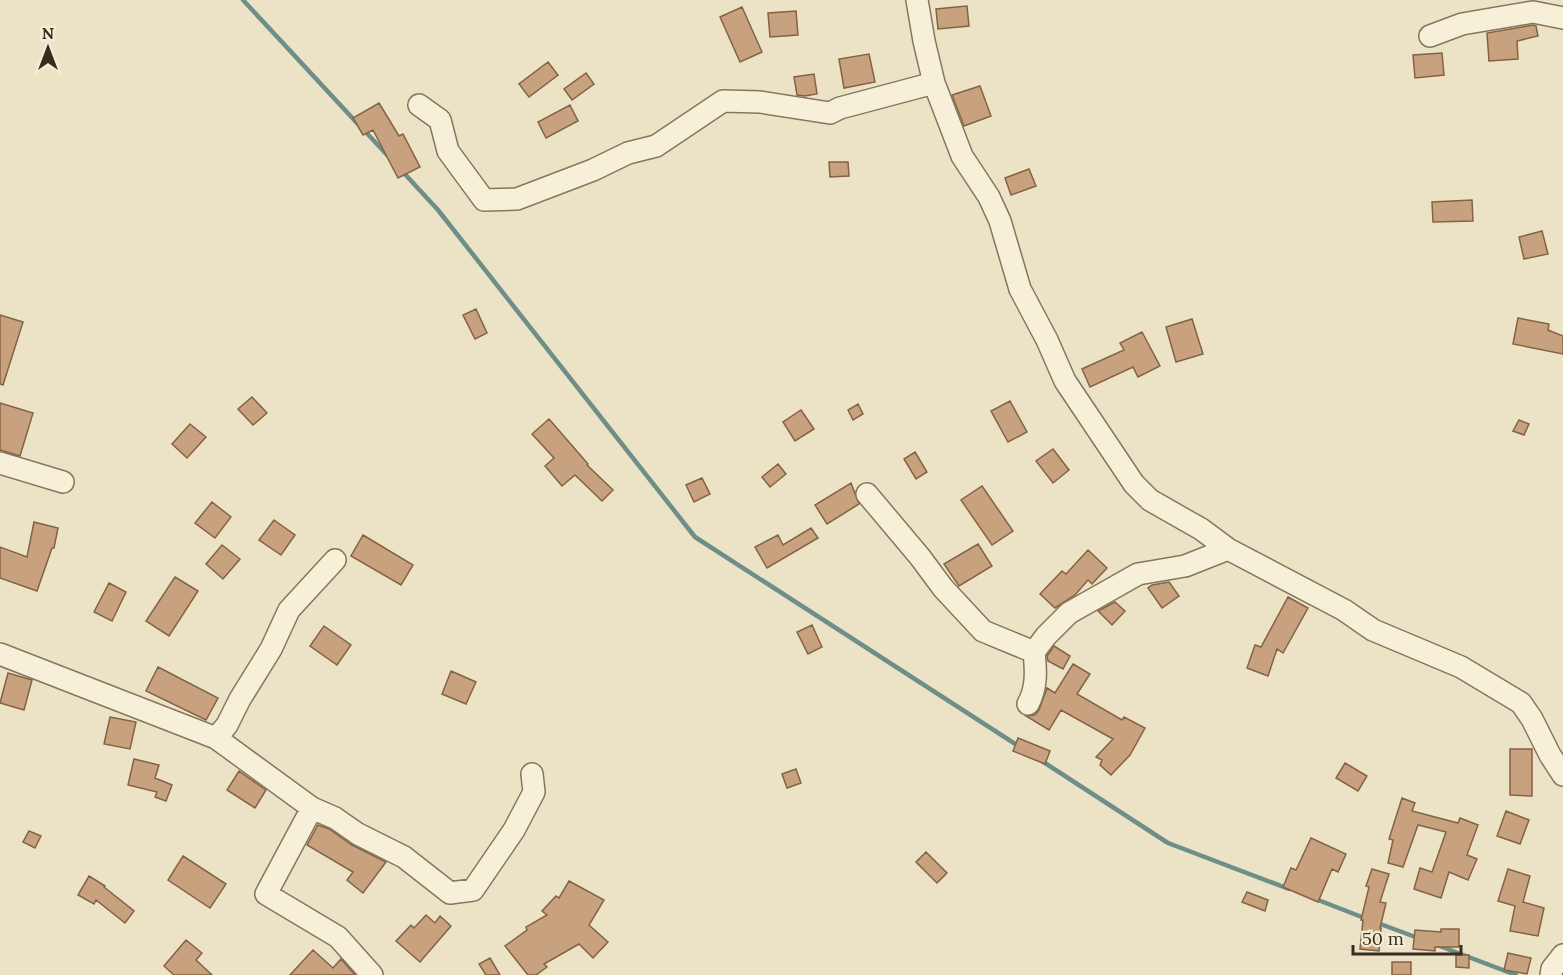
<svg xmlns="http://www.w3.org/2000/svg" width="1563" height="975" font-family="Lora,serif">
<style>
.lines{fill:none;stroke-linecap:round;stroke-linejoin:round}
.stream{stroke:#6e8e88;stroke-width:4.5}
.building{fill:#c8a27e;stroke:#846244;stroke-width:1.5}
.minor-casing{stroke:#86765d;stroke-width:24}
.minor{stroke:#f7f0d9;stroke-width:21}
</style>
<rect width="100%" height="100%" fill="#ece3c6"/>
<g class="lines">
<!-- stream -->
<path class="stream" d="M243 0 357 123
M363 129 388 156
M402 171 438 210 695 537 1020 747
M1042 761 1168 843 1289 889
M1313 898 1367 919
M1375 922 1418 938
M1437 945 1516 975"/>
</g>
<!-- building -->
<path class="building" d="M967 6 969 26 938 29 936 9Z
M742 7 762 52 740 62 720 17Z
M796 11 798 35 770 37 768 13Z
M1533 25 1536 26 1538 36 1517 41 1518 59 1489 61 1487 33Z
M1442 53 1444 75 1415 78 1413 55Z
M869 54 875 82 844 88 839 59Z
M548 62 558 75 529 97 519 84Z
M586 73 594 84 572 100 564 89Z
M814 74 817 94 805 96 797 95 794 77Z
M980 86 991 116 964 126 952 95Z
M379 103 399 136 403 134 420 167 398 178 373 130 363 135 353 118Z
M570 105 578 121 546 138 538 122Z
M829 162H848L849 176 830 177Z
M1029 169 1036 186 1011 195 1005 178Z
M1472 200 1473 221 1433 222 1432 202Z
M1542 231 1548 254 1524 259 1519 237Z
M476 309 487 333 475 339 463 315Z
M0 315 23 322 3 385 0 384Z
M1518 318 1549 324 1548 330 1563 336V354L1513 344Z
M1192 319 1203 354 1176 362 1166 327Z
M1142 332 1160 366 1138 377 1133 367 1090 387 1082 369 1124 350 1120 343Z
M252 397 267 413 253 425 238 409Z
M1010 401 1027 432 1008 442 991 411Z
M0 403 33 413 20 456 0 450Z
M858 404 863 414 853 420 848 410Z
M801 410 814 429 795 441 783 422Z
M549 419 588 464 587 465 613 490 602 501 575 475 562 486 545 466 554 458 532 434Z
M1519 420 1529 424 1524 435 1513 431Z
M190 424 206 437 187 458 172 444Z
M1053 449 1069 470 1053 483 1036 461Z
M915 452 927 472 916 479 904 459Z
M778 464 786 474 770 487 762 477Z
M702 478 710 494 694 502 686 485Z
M851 483 859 504 827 524 815 505Z
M982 486 1013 531 992 545 961 500Z
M212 502 231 517 215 538 195 523Z
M274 520 295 535 281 555 259 540Z
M34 522 58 528 54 548H52L37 591 0 578V547L27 557Z
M811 528 818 538 767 568 755 547 778 535 783 545Z
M363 535 413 565 401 585 351 556Z
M978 544 992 566 959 586 944 564Z
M222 545 240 559 223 579 206 564Z
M1088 550 1107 568 1092 584 1088 580 1075 595 1055 608 1040 594 1062 571 1066 574Z
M175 577 198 591 169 636 146 621Z
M1169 582 1179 596 1162 608 1148 588 1152 585Z
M109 583 126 592 112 621 94 612Z
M1288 597 1308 608 1283 653 1277 649 1268 676 1247 668 1255 645 1261 647Z
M1115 602 1125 611 1112 625 1098 611Z
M812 625 822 647 808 654 797 632Z
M324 626 351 645 337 665 310 646Z
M1054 646 1070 656 1063 669 1048 661 1047 656Z
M1073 664 1090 674 1077 694 1122 720 1124 717 1145 728 1130 755 1111 775 1100 765 1102 760 1096 757 1113 739 1061 710 1049 730 1026 716 1035 715 1039 710 1047 688 1055 693Z
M158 667 218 698 206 720 146 691Z
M451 671 476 682 466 704 442 694Z
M8 673 32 680 24 710 0 703Z
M110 717 136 722 130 749 104 744Z
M1018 738 1050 751 1045 764 1013 751Z
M1510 749H1532V796L1510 795Z
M134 759 159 765 155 778 172 785 166 801 155 797 157 792 128 785Z
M1345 763 1367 776 1358 791 1336 778Z
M796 769 801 783 787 788 782 774Z
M239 771 266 790 255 808 227 790Z
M1402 798 1415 803 1412 811 1458 823 1460 818 1478 825 1467 855 1477 859 1468 880 1449 872 1441 898 1414 889 1420 868 1432 872 1446 832 1418 825 1403 867 1388 863 1393 840 1389 839Z
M1506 811 1529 820 1520 844 1497 836Z
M318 825 329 829 352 845 386 862 363 893 347 880 353 872 307 845Z
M29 831 41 836 35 848 23 842Z
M1311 838 1346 854 1338 872 1332 869 1318 902 1283 887 1291 868 1296 870Z
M926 852 947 873 937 883 916 862Z
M183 856 226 884 210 908 168 880Z
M1372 869 1389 874 1380 902 1386 903 1380 928H1381L1379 951 1360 949 1363 920H1361L1369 887 1366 886Z
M1508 869 1530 876 1523 902 1544 908 1538 936 1510 931 1515 906 1498 901Z
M89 876 105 886 104 887 134 911 125 923 96 900 94 904 78 895Z
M569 881 604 900 589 925 608 942 593 958 579 944 544 964 547 967 536 975H528L505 946 527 930 526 927 547 915 542 911 556 896 559 898Z
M1247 892 1268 900 1265 911 1242 902Z
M426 915 435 923 440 916 451 926 420 962 396 941 411 925 414 928Z
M1441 929H1459V947H1435V951L1413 949 1415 930 1441 932Z
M186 940 202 953 196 960 212 975H174L164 966Z
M313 950 333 968 341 959 355 975H290Z
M1508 953 1531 958 1527 974 1504 970Z
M1456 955H1469V968L1456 967Z
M490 958 500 975H486L479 964Z
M1392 962H1411V975H1392Z"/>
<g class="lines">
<defs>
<path id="minor" d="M917 0 924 41 934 83 962 156 989 197 1000 221 1020 289 1047 340 1065 381 1134 484 1150 500 1201 529 1228 549 1344 610 1373 630 1461 667 1521 703 1532 719 1550 755 1563 775
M1430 36 1462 24 1533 12 1563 18
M419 105 440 120 448 151 484 200 517 199 593 170 628 153 656 146 723 101 760 102 830 113 840 108 934 83
M0 463 63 482
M867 494 920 557 943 588 983 631 1034 652
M0 654 216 738 312 808 335 818 358 834 404 857 450 893 473 890 514 830 534 792 532 774
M1028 704C1037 688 1036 671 1034 652L1046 636 1069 613 1138 574 1185 566 1228 549
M216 738 227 725 240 699 271 649 289 610 335 560
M312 808 266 894 338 937 372 975
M1551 975 1552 969 1563 955"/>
</defs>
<!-- minor casing -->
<use href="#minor" class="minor-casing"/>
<!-- minor -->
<use href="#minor" class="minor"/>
</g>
<!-- north arrow -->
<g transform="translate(48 48)" stroke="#f4edd5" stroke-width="4.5" paint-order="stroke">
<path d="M0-4.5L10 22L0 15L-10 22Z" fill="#372d20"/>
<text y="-9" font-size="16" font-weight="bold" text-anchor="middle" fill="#372d20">N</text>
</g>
<!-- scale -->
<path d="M1353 945v9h108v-9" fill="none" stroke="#372d20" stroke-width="3"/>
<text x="1362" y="945" font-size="18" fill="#372d20" stroke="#f4edd5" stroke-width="4.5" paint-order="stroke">50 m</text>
</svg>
